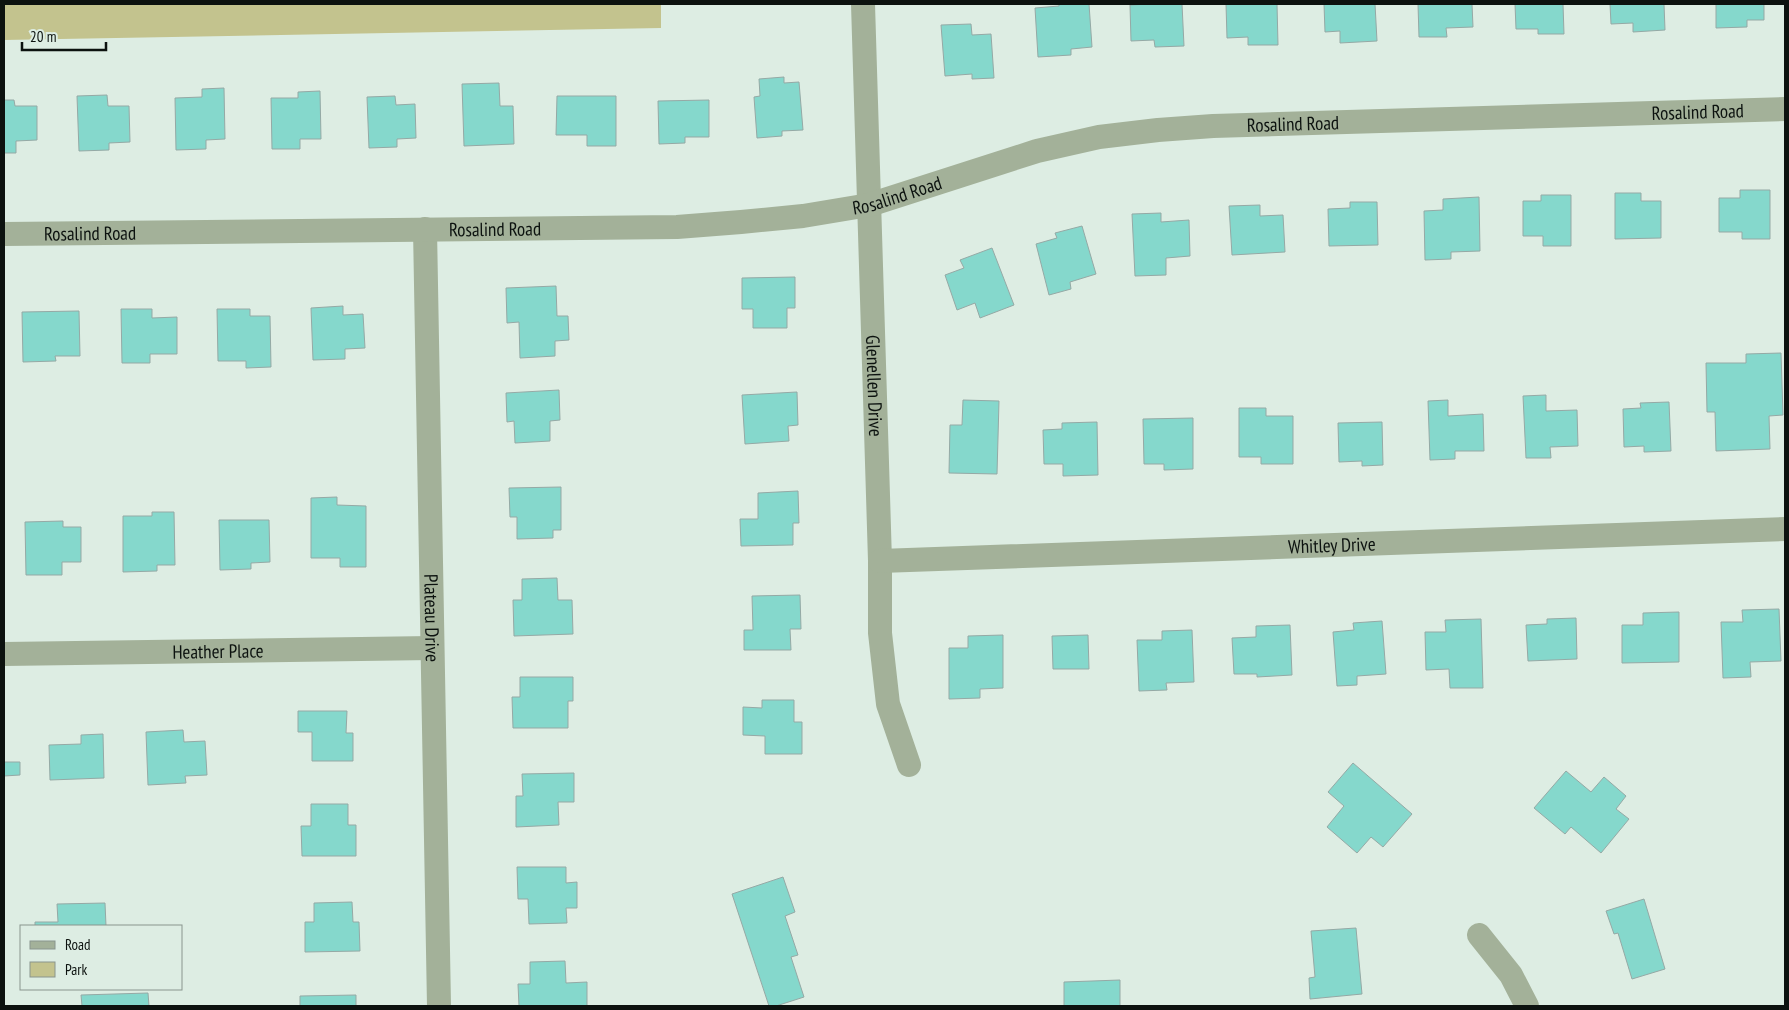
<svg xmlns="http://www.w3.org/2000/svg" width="1789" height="1010" font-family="'PT Sans Narrow',sans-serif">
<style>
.green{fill:#c3c38e}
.building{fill:#85d8cc;stroke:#95a9a5}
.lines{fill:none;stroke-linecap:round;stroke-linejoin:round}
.street{stroke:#a3b199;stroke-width:24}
.labels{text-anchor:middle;stroke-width:5;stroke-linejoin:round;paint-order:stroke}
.street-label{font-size:19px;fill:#0c120f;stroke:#ddede3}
</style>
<rect width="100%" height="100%" fill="#ddede3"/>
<!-- green -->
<path class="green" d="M4 4H661V28L4 40Z"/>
<!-- building -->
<path class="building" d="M1059 4H1089L1092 47 1071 49V55L1038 57 1035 8 1059 6Z
M1150 4H1182L1184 46 1155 47 1154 40 1131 41 1130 5Z
M1226 4H1277L1278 45H1248V37L1227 38Z
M1324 4H1375L1377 41 1340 43V31L1325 32Z
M1418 4H1472L1473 27 1446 28 1447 37H1419Z
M1515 4H1563L1564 34H1538V29H1516Z
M1610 4H1664L1665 30 1633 32V23L1611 24Z
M1716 4H1764V20H1747V27L1716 28Z
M971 24 972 35 991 34 994 78 972 79V74L945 76 941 25Z
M784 77V83L799 82 803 130 782 131V136L757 138 754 97 760 96 759 79Z
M499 83 500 106H513L514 144 464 146 462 84Z
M224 88 225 139 206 140V149L176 150 175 98 202 97V89Z
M320 91 321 139H300V149H272L271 98H298V92Z
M107 95 108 106H129L130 142 109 143V150L79 151 77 96Z
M395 96 396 105 415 104 416 138 397 139V147L369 148 367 97Z
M557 96H616V146H587V135H556Z
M4 100H14L15 106H37V140L16 141V153H4Z
M709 100V137H685V143L659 144 658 101Z
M1740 190H1770V239H1742V232H1719V198H1740Z
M1615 193H1641V201H1661V238L1615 239Z
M1541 195H1571V246H1543V236H1523V201H1541Z
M1479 197 1480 251 1451 252V259L1425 260 1424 211 1443 210V199Z
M1350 202H1377L1378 245 1329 246 1328 209 1350 208Z
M1260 205V216L1283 215 1285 252 1232 255 1229 206Z
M1161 213V222L1189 220 1190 256 1166 258V275L1135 276 1132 214Z
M1082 226 1096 274 1070 282 1071 289 1049 295 1036 244 1057 238 1055 233Z
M992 248 1014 305 980 318 975 303 957 310 945 275 964 268 960 260Z
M795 277V308H787V328H753V309H742V278Z
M556 286 557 316H568L569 340 555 341V356L520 358 519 322 507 323 506 288Z
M343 306V315L363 314 365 348 345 349V359L313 360 311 308Z
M121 309H152V318L177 317V354H150V363H122Z
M217 309H250V316H270L271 367 246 368V361H218Z
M79 311 80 356H55L56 361 23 362 22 312Z
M1781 353 1783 415 1769 416 1770 449 1716 451 1715 412H1707L1706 363H1746V354Z
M559 390 560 420 550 421V441L515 443 514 421 507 422 506 393Z
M797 392 798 425 788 426 789 441 745 444 742 395Z
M1546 395V411L1577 410 1578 446 1550 447 1551 458H1526L1523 396Z
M963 400 999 401 997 474 949 473 950 425H962Z
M1448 400V416L1483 414 1484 451H1455V459L1430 460 1428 401Z
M1669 402 1671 451 1644 452V446L1624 447 1623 409 1641 408 1640 403Z
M1239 408H1266V416H1293V464H1261V457H1239Z
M1193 418V469L1164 470V464H1144L1143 419Z
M1097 422 1098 475 1063 476V464H1044L1043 430 1062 429V423Z
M1382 422 1383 465 1362 466V461L1339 462 1338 423Z
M561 487V530H553V538L517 539V517H510L509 488Z
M798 491 799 523H793V545L741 546 740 519H758V493Z
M337 497V505L366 506V567H340V558H311V498Z
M152 512H174L175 565H157V571L123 572V516H152Z
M219 520H269L270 562 251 563V569L220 570Z
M63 521V527H81V562H62V575H26L25 522Z
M557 578 558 600H572L573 634 514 636 513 600H522V579Z
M800 595 801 629H790L791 650H744V630H753L752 596Z
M1779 609 1781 661 1750 662 1751 677 1723 678 1721 622H1743L1742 610Z
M1679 612V662L1622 663V625H1643V613Z
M1576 618 1577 659 1528 661 1526 625 1547 624V619Z
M1481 619 1483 688H1450L1449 669 1426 670 1425 632H1446L1445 620Z
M1382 621 1386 674 1357 676V685L1337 686 1333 632 1354 630 1353 623Z
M1290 625 1292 675 1257 677V674H1234L1232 638 1256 637V626Z
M1192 630 1194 682 1166 683 1167 690 1139 691 1137 640H1162V631Z
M1003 635V688L980 689V698L949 699V648H968V636Z
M1088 635 1089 669H1053L1052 636Z
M520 677H573V701H568V728H513L512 697H520Z
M762 700H794V722H802V754H765V736L743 735V707L762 708Z
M298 711H347L346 733H353V761H312V732H298Z
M183 730 184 742 205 741 207 775 185 776 186 783 148 785 146 732Z
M103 734 104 778 50 780 49 745 81 744V735Z
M4 762H20V775L4 776Z
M1353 763 1412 814 1383 847 1371 837 1357 853 1327 827 1344 806 1328 792Z
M1566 771 1591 792 1604 777 1626 796 1616 809 1629 819 1601 853 1571 827 1565 834 1534 808Z
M574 773V802H558L559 825 516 827V796H523L522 774Z
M311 804H348V825H356V856H302L301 826H311Z
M517 867H566V883L577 882V908H566L567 923 529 924 528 899H518Z
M783 877 795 912 785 916 798 955 791 957 804 997 776 1006H769L732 894Z
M1644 899 1665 969 1632 979 1618 933 1614 934 1606 911Z
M352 902 353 922H359L360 951 305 952V922H314V903Z
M105 903 106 926H35V922H58L57 904Z
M1356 928 1362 994 1310 999 1309 978 1315 977 1311 931Z
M565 961 566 983 587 982V1006H519L518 984H530V962Z
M1120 980V1006H1064V982Z
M148 993 149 1006H82L81 995Z
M356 995V1006H300V996Z"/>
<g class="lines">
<!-- street -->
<g class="street">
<path id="s1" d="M863 4 880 561V633L888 704 909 765"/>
<path id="s2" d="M425 229 439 1006"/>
<path id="s3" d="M4 234 677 227 741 222 803 216 869 205 1037 151 1099 137 1158 130 1213 126 1785 109"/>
<path id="s4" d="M880 561 1785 529"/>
<path id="s5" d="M4 654 432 648"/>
<path d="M1479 935 1511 975 1527 1006"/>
</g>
</g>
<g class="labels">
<!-- street labels -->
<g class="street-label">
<text dy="7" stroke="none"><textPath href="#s3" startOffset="1706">Rosalind Road</textPath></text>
<text dy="7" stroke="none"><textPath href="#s3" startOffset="1301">Rosalind Road</textPath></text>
<text dy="7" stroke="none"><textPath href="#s3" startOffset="896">Rosalind Road</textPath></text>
<text dy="7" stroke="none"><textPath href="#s3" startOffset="491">Rosalind Road</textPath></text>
<text dy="7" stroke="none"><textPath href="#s3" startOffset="86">Rosalind Road</textPath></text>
<text dy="7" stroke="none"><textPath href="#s1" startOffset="382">Glenellen Drive</textPath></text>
<text dy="7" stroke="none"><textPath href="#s4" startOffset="452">Whitley Drive</textPath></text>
<text dy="7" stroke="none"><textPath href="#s2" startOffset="389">Plateau Drive</textPath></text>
<text dy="7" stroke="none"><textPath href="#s5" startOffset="214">Heather Place</textPath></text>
</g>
</g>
<!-- border -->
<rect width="1789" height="1010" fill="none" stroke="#0c120f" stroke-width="10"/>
<!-- legend -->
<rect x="20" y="925" width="162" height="65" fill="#ddede3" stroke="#89958e"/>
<rect x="30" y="941" width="25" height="8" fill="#a3b199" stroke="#89958e"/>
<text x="65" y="950" font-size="15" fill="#0c120f">Road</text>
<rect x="30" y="962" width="25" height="15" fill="#c3c38e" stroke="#89958e"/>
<text x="65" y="975" font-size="15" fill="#0c120f">Park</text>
<!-- scale -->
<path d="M22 42v8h84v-8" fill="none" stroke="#0c120f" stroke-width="2.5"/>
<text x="30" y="42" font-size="15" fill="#0c120f" stroke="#ddede3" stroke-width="4" paint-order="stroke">20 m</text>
</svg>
